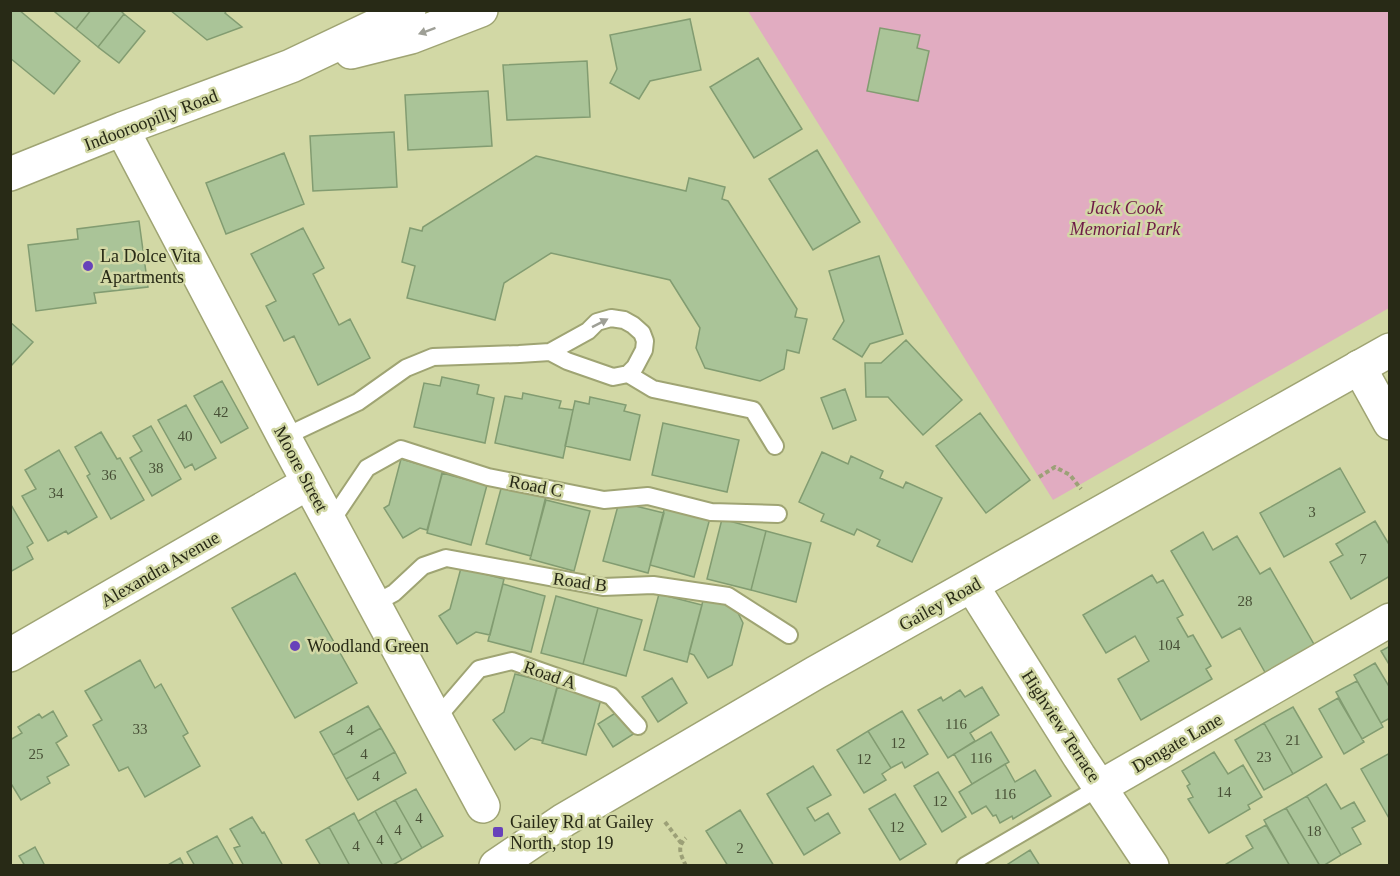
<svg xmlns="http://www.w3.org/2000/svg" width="1400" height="876" font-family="'Times New Roman',serif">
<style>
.green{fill:#e1acc1}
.building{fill:#aac498;stroke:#829c71;stroke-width:1.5}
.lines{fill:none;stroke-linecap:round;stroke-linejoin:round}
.lane-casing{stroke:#9fa473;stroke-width:20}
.street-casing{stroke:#9fa473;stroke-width:36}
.secondary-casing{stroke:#9fa473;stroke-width:36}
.path{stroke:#9ca077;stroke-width:4;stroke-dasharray:4.5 3;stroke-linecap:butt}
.lane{stroke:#fff;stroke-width:16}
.street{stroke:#fff;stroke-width:33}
.secondary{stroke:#fff;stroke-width:33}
.oneway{fill:#9e9f96}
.poi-dot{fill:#6742ba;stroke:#d2d8a5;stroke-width:2}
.labels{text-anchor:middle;stroke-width:5;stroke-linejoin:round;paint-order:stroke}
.number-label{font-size:15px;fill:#485036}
.street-label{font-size:18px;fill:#282a16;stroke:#d2d8a5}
.park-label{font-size:18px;font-style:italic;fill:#6f1c47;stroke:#d2d8a5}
.poi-label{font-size:18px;fill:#282a16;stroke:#d2d8a5;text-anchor:start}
</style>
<rect width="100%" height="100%" fill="#d2d8a5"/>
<!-- green -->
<path class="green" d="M748 11H1389V308L1053 500Z"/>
<!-- building -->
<path class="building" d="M10 10H19L80 61 54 94 10 58Z
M56 10H91L76 29 55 12Z
M91 10H120L124 14 98 47 76 29Z
M170 10H227L225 13 242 27 207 40Z
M124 14 145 31 119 63 98 47Z
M690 19 701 70 650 81 639 99 610 83 617 69 610 35Z
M880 28 920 35 917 48 929 51 918 101 867 91Z
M758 58 802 129 754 158 710 87Z
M587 61 590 117 507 120 503 65Z
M488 91 492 146 408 150 405 95Z
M394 132 397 187 313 191 310 136Z
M817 150 860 222 813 250 769 179Z
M284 153 304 204 226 234 206 183Z
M536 156 686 191 689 178 725 187 722 199 728 201 797 309 795 317 807 319 799 353 787 350 784 369 760 381 705 368 696 348 700 328 670 280 551 253 504 283 495 320 407 298 415 266 402 262 410 228 422 231 423 227Z
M139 221 148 287 94 293 96 303 36 311 28 245 78 239 77 229Z
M303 228 324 268 313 274 339 325 350 319 370 358 318 385 294 336 284 341 266 306 276 301 251 254Z
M879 256 903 334 870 344 862 357 833 339 844 321 829 271Z
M10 322 33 342 10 367Z
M906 340 962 400 923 435 888 397H866L865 363H881Z
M442 377 479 385 477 394 494 398 485 443 414 427 424 383 440 386Z
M222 381 248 428 221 443 194 396Z
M845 389 856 420 833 429 821 398Z
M523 393 561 401 559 408 573 410 563 458 495 443 505 396 522 399Z
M590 397 626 405 624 411 640 415 630 460 565 446 575 401 589 404Z
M186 405 216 458 195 470 192 464 185 468 158 420Z
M980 413 1030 480 986 513 936 446Z
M663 423 739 440 727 492 652 475Z
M151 426 181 479 152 496 130 458 142 451 133 436Z
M101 432 117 459 120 458 144 500 111 519 87 476 90 474 75 447Z
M59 450 97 517 68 534 66 531 48 541 22 496 36 489 25 470Z
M822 452 848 464 851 456 883 471 880 478 903 488 906 482 942 498 912 562 877 546 880 540 857 529 854 535 821 521 824 514 799 502Z
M401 459 443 471 427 530 420 528 403 538 384 508 389 505Z
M1340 468 1365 512 1284 557 1260 513Z
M442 473 487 485 471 545 427 533Z
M502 485 546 496 531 556 486 544Z
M546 500 590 511 574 571 530 559Z
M619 502 664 513 648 573 603 561Z
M10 503 33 543 27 547 33 559 10 572Z
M665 506 710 518 694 577 650 565Z
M722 519 766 531 751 590 707 579Z
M1375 521 1390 546V576L1351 599 1330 562 1343 555 1336 544Z
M766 531 811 543 796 602 751 590Z
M1203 532 1213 550 1237 536 1260 574 1270 568 1315 646 1266 674 1240 628 1222 638 1171 551Z
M461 568 504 579 490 635 476 632 457 644 439 616 450 609Z
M295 573 357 683 295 718 232 608Z
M1152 575 1157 583 1163 580 1183 615 1177 618 1188 637 1193 635 1211 666 1206 669 1212 679 1141 720 1118 679 1149 661 1135 636 1106 653 1083 615Z
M503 584 545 596 531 652 488 641Z
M659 594 702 605 687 662 644 650Z
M556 596 598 608 583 664 541 653Z
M704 597 734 605 743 623 732 665 708 678 694 655 689 653Z
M598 608 642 620 626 676 583 664Z
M1390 646V666L1381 651Z
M140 660 155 688 161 684 188 733 183 736 200 766 145 797 128 767 119 771 93 725 102 720 85 691Z
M1375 663 1390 688V718L1381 723 1354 675Z
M515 674 558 685 543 741 531 738 515 750 493 720 504 712Z
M672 678 687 703 658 722 642 697Z
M1357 681 1383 727 1362 739 1336 692Z
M557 687 601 699 586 755 542 743Z
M982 687 999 715 970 733 975 741 948 758 918 710 941 697 943 701 960 690 965 697Z
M1338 698 1364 742 1344 754 1319 709Z
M368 706 381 728 333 755 320 732Z
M1293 707 1322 757 1293 774 1264 723Z
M620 710 635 733 613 747 598 724Z
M53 711 67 736 56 743 69 765 47 777 50 783 21 800 10 782V740L22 733 18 727 39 714 42 718Z
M902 711 928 754 905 768 902 762 891 768 868 731Z
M1264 723 1293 774 1264 790 1235 740Z
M381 728 395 752 346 779 333 755Z
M868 731 891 768 882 774 886 780 864 793 837 750Z
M991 732 1009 762 972 784 954 754Z
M395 752 406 773 358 800 346 779Z
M1214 752 1228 774 1243 765 1262 797 1248 805 1250 809 1209 833 1188 799 1193 797 1187 786 1190 784 1182 771Z
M1390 753V820L1361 769Z
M1005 764 1015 782 1035 770 1051 796 1013 819 1012 816 1000 823 996 815 993 816 986 806 972 814 959 792Z
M813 766 831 795 807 808 815 821 828 813 840 833 804 855 767 794Z
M938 772 966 817 942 832 914 786Z
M1326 784 1341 809 1354 802 1365 821 1352 828 1361 844 1341 855 1307 796Z
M416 789 443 836 422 848 395 800Z
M895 794 926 844 900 860 869 809Z
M1307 796 1341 855 1323 866H1320L1286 808Z
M395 800 422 848 402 860 375 811Z
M1286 808 1320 866H1290L1264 820Z
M740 810 774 866H728L706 831Z
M375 811 402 860 391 866H383L358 821Z
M354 813 358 821 383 866H350L329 827Z
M252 817 262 833 264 832 283 866H244L234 848 240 846 230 829Z
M1266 825 1290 866H1223L1253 848 1246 836Z
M329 827 350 866H321L306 840Z
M217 836 234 866H195L187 852Z
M35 847 45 866H25L19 856Z
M1030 850 1040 866H1005Z
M180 858 184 866H166Z"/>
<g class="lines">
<defs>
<path id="lane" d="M628 374 653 389 753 410 775 446
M284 437 358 402 406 368 433 357 519 354 550 352 588 331 597 322 611 318 624 320 633 325 642 333 645 341 644 350 635 367 628 374 613 377 567 361 550 352
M330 523 367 468 401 449 488 477 604 500 648 496 711 512 778 514
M374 604 394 593 423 566 446 558 603 587 653 585 728 596 789 635
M436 719 479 669 512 661 611 696 638 726
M965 866 1100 787"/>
<path id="street" d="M351 52 411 37 481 10
M122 129 284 437 483 806
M10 174 122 129 291 66 409 10
M1359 367 1390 423
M972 586 1079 756 1152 866
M10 655 308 483
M1100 787 1390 620"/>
<path id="secondary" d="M496 866 564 820 815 673 1390 350"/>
</defs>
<!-- lane casing -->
<use href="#lane" class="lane-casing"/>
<!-- street casing -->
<use href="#street" class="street-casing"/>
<!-- secondary casing -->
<use href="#secondary" class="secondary-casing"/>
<!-- path -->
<path class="path" d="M1039 477 1055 467 1070 475 1081 489
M665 822 681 843
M686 866C681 855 676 847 686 838"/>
<!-- lane -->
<use href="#lane" class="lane"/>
<!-- street -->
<use href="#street" class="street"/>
<!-- secondary -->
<use href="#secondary" class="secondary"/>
</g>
<!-- one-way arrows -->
<defs><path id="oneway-solid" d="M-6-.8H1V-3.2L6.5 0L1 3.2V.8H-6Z" transform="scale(1.5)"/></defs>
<g class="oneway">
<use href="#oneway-solid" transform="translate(427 31) rotate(160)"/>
<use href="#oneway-solid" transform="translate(600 323) rotate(-27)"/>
</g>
<!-- markers -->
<g class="poi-dot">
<circle cx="88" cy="266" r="6"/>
<circle cx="295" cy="646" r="6"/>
<rect x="492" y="826" width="12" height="12" rx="3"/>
</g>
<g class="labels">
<!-- number labels -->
<g class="number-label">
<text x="221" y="417">42</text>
<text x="185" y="441">40</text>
<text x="156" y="473">38</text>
<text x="109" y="480">36</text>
<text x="56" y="498">34</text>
<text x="1312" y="517">3</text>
<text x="1363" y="564">7</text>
<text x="1245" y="606">28</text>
<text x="1169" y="650">104</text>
<text x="956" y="729">116</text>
<text x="140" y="734">33</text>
<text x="350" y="735">4</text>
<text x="1293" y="745">21</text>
<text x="898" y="748">12</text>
<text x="36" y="759">25</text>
<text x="364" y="759">4</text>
<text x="1264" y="762">23</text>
<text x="981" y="763">116</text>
<text x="864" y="764">12</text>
<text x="376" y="781">4</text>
<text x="1224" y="797">14</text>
<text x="1005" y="799">116</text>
<text x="940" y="806">12</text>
<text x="419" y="823">4</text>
<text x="897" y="832">12</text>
<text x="398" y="835">4</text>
<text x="1314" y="836">18</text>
<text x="380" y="845">4</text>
<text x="356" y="851">4</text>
<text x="740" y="853">2</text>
</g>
<!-- street labels -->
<g class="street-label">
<text transform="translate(151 120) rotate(-21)" y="6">Indooroopilly Road</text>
<text transform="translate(301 469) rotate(62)" y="6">Moore Street</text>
<text transform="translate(536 486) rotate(11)" y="6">Road C</text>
<text transform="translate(160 569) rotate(-30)" y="6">Alexandra Avenue</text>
<text transform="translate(580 582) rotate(8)" y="6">Road B</text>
<text transform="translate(940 604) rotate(-29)" y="6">Gailey Road</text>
<text transform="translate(550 675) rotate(19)" y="6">Road A</text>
<text transform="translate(1061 726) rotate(57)" y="6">Highview Terrace</text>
<text transform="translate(1177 743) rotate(-30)" y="6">Dengate Lane</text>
</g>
<!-- park labels -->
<g class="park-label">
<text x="1125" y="214">Jack Cook<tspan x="1125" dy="21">Memorial Park</tspan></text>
</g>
<!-- poi labels -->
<g class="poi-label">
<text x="100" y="262">La Dolce Vita<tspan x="100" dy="21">Apartments</tspan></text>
<text x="307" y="652">Woodland Green</text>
<text x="510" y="828">Gailey Rd at Gailey<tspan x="510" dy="21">North, stop 19</tspan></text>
</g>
</g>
<!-- border -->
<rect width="1400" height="876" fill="none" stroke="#282a16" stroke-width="24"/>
</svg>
